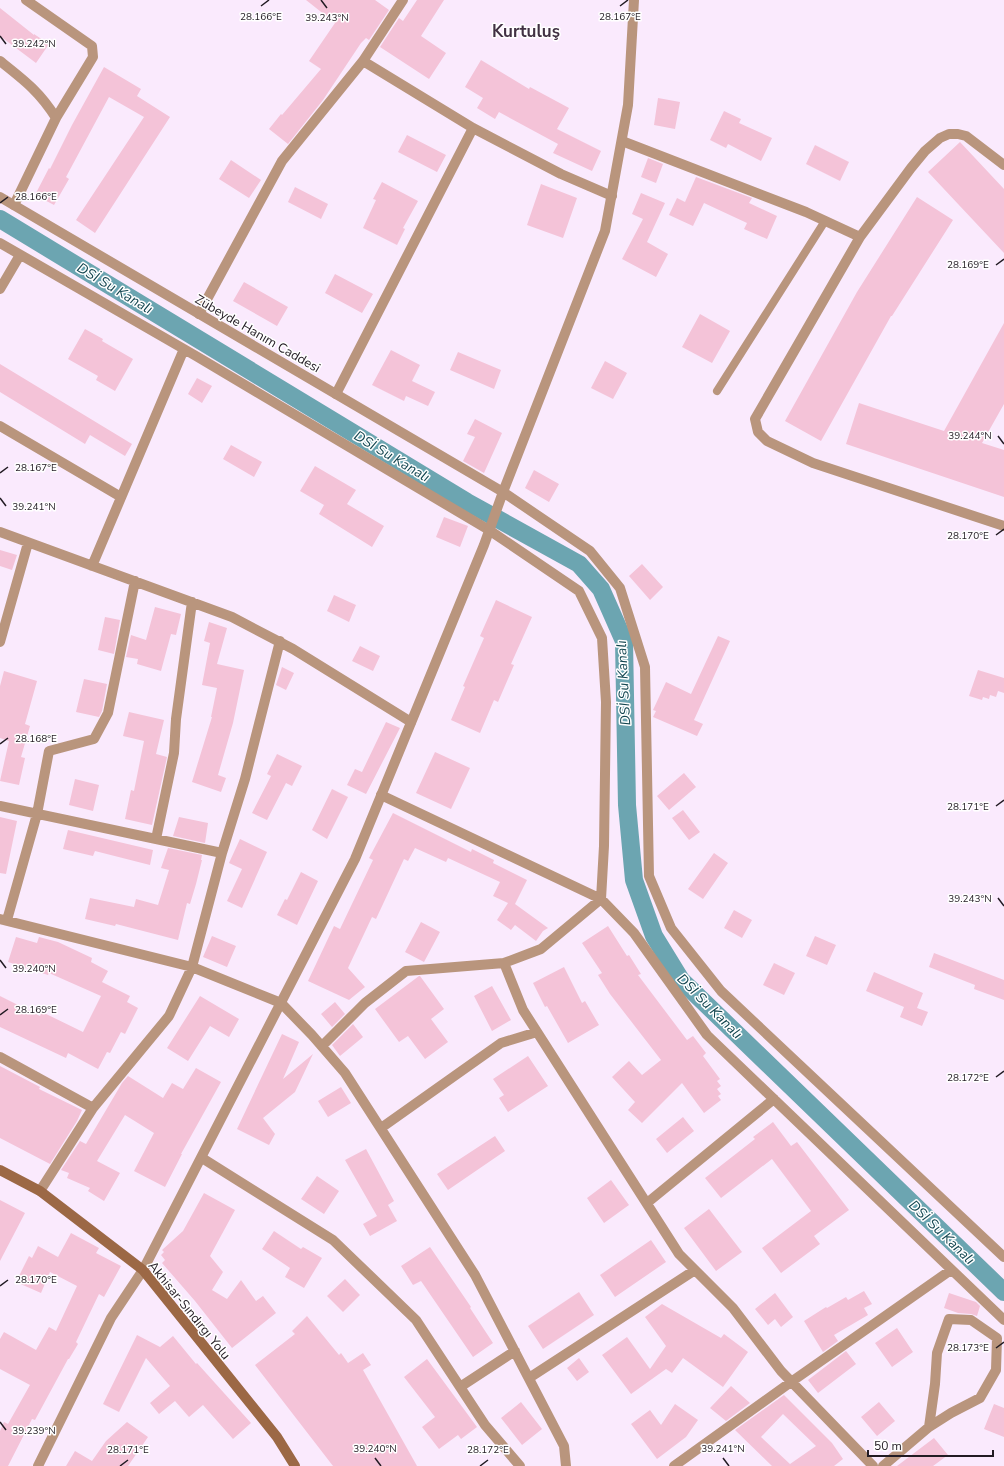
<svg xmlns="http://www.w3.org/2000/svg" width="1004" height="1466" font-family="'Nunito Sans',sans-serif">
<style>
.lines{fill:none;stroke-linecap:round;stroke-linejoin:round}
.canal{stroke:#6ca5b1;stroke-width:18}
.building{fill:#f4c3d8;fill-rule:evenodd}
.service{stroke:#b9957d;stroke-width:8}
.minor{stroke:#b9957d;stroke-width:10}
.tertiary{stroke:#b9957d;stroke-width:10}
.secondary{stroke:#9c6845;stroke-width:10}
.ticks{fill:none;stroke:#221b23;stroke-width:1.5}
.labels{text-anchor:middle;stroke-width:3;stroke-linejoin:round;paint-order:stroke}
.street-label{font-size:13px;fill:#221b23;stroke:#fff}
.water-label{font-size:14px;font-style:italic;fill:#12454f;stroke:#fff}
.district-label{font-size:17px;font-weight:bold;fill:#413143;stroke:#fff}
.ticks-label{font-size:10px;text-anchor:middle;fill:#221b23;stroke:#fff;stroke-width:3;stroke-linejoin:round;paint-order:stroke}
</style>
<rect width="100%" height="100%" fill="#faeafd"/>
<g class="lines">
<!-- canal -->
<path class="canal" d="M0 219 467 502 579 564 601 589 624 641 627 805 634 880 654 936 681 980 1004 1292"/>
</g>
<!-- building -->
<path class="building" d="M306 0H375L389 10 369 40 366 38 361 43 323 100 288 144 269 129 281 114 282 115 321 69 309 61 335 23Z
M417 0H444L421 36 446 53 429 79 380 47 399 18 403 21Z
M0 8 34 35V34L49 44 36 63 0 36Z
M481 60 529 89 530 87 569 108 557 129 601 151 592 171 553 153 558 144 499 112 495 119 477 108 483 98 465 87Z
M104 67 141 89 137 96 170 117 95 233 76 220 144 117 109 97 66 177 69 179 54 205 35 195 49 168 50 169 72 125Z
M658 98 680 102 675 129 654 125Z
M724 111 741 119 739 123 772 138 761 161 728 144 726 148 710 140Z
M407 135 446 155 437 172 398 152Z
M960 142 1004 189V253L928 172Z
M815 145 849 162 840 181 806 164Z
M648 158 663 164 656 183 641 177Z
M231 160 261 180 249 198 219 179Z
M696 177 752 198 749 203 777 216 767 239 744 229 747 223 704 203 693 226 669 215 677 198 685 202Z
M382 182 418 201 403 228 405 229 397 245 363 228 376 200 373 199Z
M541 184 577 198 563 238 527 225Z
M295 187 328 204 321 219 288 202Z
M641 193 665 203 647 242 668 254 656 277 622 259 643 219 632 214Z
M917 197 953 220 892 316H891L821 441 785 421 857 292Z
M335 274 373 294 362 313 325 293Z
M244 282 288 307 277 326 233 301Z
M700 314 730 331 712 363 682 347Z
M1004 323V404L982 443 1004 450V497L846 444 859 403 944 431Z
M85 329 103 339 102 341 133 359 115 391 96 380 98 376 68 359Z
M391 350 420 365 412 381 435 392 428 406 406 396 404 401 372 385Z
M458 352 501 370 494 389 450 370Z
M605 361 627 373 613 399 591 388Z
M0 364 132 444 125 456 90 435 85 444 0 392Z
M197 378 212 386 202 403 188 394Z
M475 419 502 433 484 473 463 461 475 437 467 434Z
M231 445 262 462 254 477 223 459Z
M315 466 356 490 347 504 384 526 372 547 319 514 324 505 300 491Z
M534 470 559 484 549 502 525 488Z
M444 517 468 526 460 547 436 537Z
M0 550 17 555 12 570 0 566Z
M642 564 663 587 650 600 629 576Z
M334 595 356 605 349 622 327 611Z
M496 600 532 617 511 664 514 665 498 702 494 700 480 733 451 720 465 687 463 686 484 638 480 636Z
M155 607 181 614 176 635 171 634 161 671 137 664 138 659 126 657 131 635 146 640Z
M105 617 120 620 114 654 98 650Z
M209 622 227 628 217 664 244 670 233 723 218 775 226 778 221 792 192 782 212 717H211L217 688 202 685 210 643 204 641Z
M718 636 730 641 694 720 703 724 697 736 653 717 656 711 653 710 666 682 691 694Z
M360 646 380 656 373 671 352 661Z
M282 667 294 673 286 690 276 685Z
M978 670 1004 678V693L998 691 996 697 990 695 989 699 983 697 982 700 969 696Z
M4 671 37 681 25 724 30 726 21 757 25 758 19 785 0 781 9 741 0 738V686Z
M84 679 107 684 102 711 99 717 76 712Z
M129 712 164 720 156 754 167 757 152 825 125 819 131 790 134 791 144 741 123 736Z
M386 722 400 728 366 794 347 785 355 769 362 772Z
M435 752 470 768 451 809 416 793Z
M277 754 302 766 292 786 286 783 267 820 252 813 271 776 267 774Z
M684 773 696 787 669 810 657 796Z
M75 779 99 785 93 811 69 805Z
M332 789 348 797 327 839 312 830Z
M683 810 700 832 689 840 672 818Z
M393 813 471 852 472 849 494 860 493 863 527 880 515 904 548 928 543 931 536 941 515 925 511 930 497 920 508 903 493 896 500 882 448 858 446 862 415 848 408 861 404 859 376 919 372 917 348 968 365 987 349 1000 308 981 334 926 340 929 373 860 369 858Z
M0 817 17 821 6 874 0 873Z
M179 817 208 823 205 843 173 836Z
M68 830 153 850 150 865 95 851 93 856 63 849Z
M240 839 267 852 242 908 227 901 242 869 229 863Z
M168 848 202 855 201 860H202L196 884 190 904 187 903 178 940 116 924 115 926 85 919 90 898 134 907 136 899 158 905 169 870 161 868Z
M714 853 728 863 703 899 688 889Z
M301 872 318 881 297 925 277 915 285 899 287 900Z
M734 910 752 920 742 938 724 928Z
M421 922 440 932 424 962 405 952Z
M608 926 627 956 629 955 641 974 638 975 687 1040 693 1036 706 1053 703 1056 720 1079 717 1081 721 1086 717 1089 721 1094 718 1096 721 1100 704 1113 682 1083 642 1123 628 1110 635 1102 612 1077 629 1061 642 1075 661 1060 610 994 598 975 602 973 582 943Z
M212 936 236 946 227 967 203 957Z
M815 936 836 945 827 965 806 956Z
M16 937 37 943 39 937 58 942 92 958 91 962 108 971 102 982 130 996 127 1002 138 1008 125 1034 121 1032 110 1053 107 1052 98 1069 68 1053 66 1058 0 1027V996L40 1016 42 1012 83 1032 101 996 49 973 48 975 8 962Z
M934 953 1004 980V1000L974 989 975 985 929 967Z
M774 963 795 973 784 995 763 985Z
M564 967 582 1003 585 1001 599 1025 568 1043 547 1006 545 1007 533 983Z
M874 972 923 993 917 1008 928 1012 922 1026 900 1017 904 1007 866 991Z
M419 976H420L444 1009 431 1019 448 1042 425 1059 408 1036 399 1042 375 1009Z
M492 986 511 1020 492 1031 474 996Z
M200 996 239 1019 229 1037 210 1026 188 1061 167 1048Z
M335 1002 345 1014 332 1027 321 1014Z
M353 1024 363 1037 340 1056 332 1045Z
M282 1034 299 1042 283 1079 313 1054 295 1092 263 1118 275 1134 269 1145 237 1129Z
M528 1056 548 1086 508 1112 499 1098 504 1095 493 1079Z
M0 1066 40 1087 39 1089 82 1110 77 1121 50 1164 0 1138Z
M196 1068 221 1082 181 1154H182L165 1187 134 1171 154 1133 125 1115 97 1161 120 1173 104 1201 88 1191 90 1188 67 1178 69 1173 61 1170 80 1141 86 1144 122 1083 128 1076 163 1098 172 1083 183 1089Z
M341 1087 351 1103 328 1117 318 1101Z
M683 1117 694 1131 667 1153 656 1139Z
M773 1122 791 1146 797 1142 849 1210 814 1236 820 1244 781 1273 762 1248 811 1211 772 1159 721 1198 705 1178 755 1139 753 1137Z
M495 1136 505 1151 448 1190 437 1174Z
M366 1149 394 1201 388 1205 397 1221 370 1236 363 1224 377 1216 345 1160Z
M317 1176 339 1191 324 1214 301 1199Z
M611 1180 629 1205 604 1223 587 1198Z
M204 1193 235 1210 210 1256 223 1272 212 1290 227 1299 241 1280 256 1301 263 1296 276 1313 232 1348 195 1301 162 1263 165 1260 161 1255 164 1252 162 1250 183 1231Z
M0 1200 25 1213 0 1261Z
M709 1209 742 1252 716 1271 684 1228Z
M274 1231 301 1249 303 1247 322 1258 304 1288 285 1277 290 1268 262 1249Z
M71 1233 99 1248 96 1253 121 1266 104 1297 99 1294 76 1342 78 1344 69 1359H68L35 1420 32 1419 8 1466H0V1431L4 1422 8 1424 30 1385 0 1369V1339L4 1332 36 1350 49 1327 56 1331 77 1286 50 1272 41 1293 16 1282 29 1256 32 1258 38 1246 58 1257Z
M651 1240 666 1262 615 1297 600 1275Z
M430 1247 471 1307 470 1308 493 1343 473 1357 421 1281 413 1285 401 1266Z
M345 1279 360 1295 343 1312 327 1296Z
M864 1291 872 1304 864 1308 868 1315 834 1335 838 1341 823 1352 804 1321 826 1307 827 1308 846 1297 848 1300Z
M579 1292 594 1315 543 1349 528 1326Z
M775 1293 793 1317 781 1327 775 1319 768 1325 755 1309Z
M949 1293 976 1302 980 1306 977 1316 971 1314 958 1313 944 1308Z
M662 1304 721 1338 724 1334 748 1352 723 1387 683 1358 672 1373 666 1369 631 1394 602 1355 627 1337 650 1369 666 1346 645 1317Z
M307 1316 339 1355 341 1353 348 1363 363 1353 371 1365 363 1370 417 1466H333L255 1365 295 1334 292 1331Z
M897 1328 913 1352 892 1367 875 1343Z
M137 1335 160 1347 173 1336 196 1364 197 1363 251 1423 233 1439 203 1405 189 1417 175 1401 159 1414 150 1403 170 1386 146 1358 119 1412 103 1404Z
M846 1351 856 1364 818 1393 808 1380Z
M579 1358 589 1372 577 1381 567 1368Z
M427 1359 477 1427 461 1439 458 1435 439 1449 422 1427 435 1417 404 1377Z
M731 1386 750 1403 726 1421 710 1408Z
M784 1395 832 1443 843 1459 834 1466H772L735 1430ZM783 1414 816 1446 790 1464 761 1437Z
M521 1402 542 1429 522 1445 501 1418Z
M879 1402 895 1421 877 1436 861 1417Z
M675 1404 698 1420 686 1437 657 1459 631 1424 650 1410 661 1425Z
M994 1404 1004 1408V1437L984 1429Z
M127 1422 148 1437 128 1466H66L75 1451 92 1461 106 1441Z
M934 1438 948 1455 933 1466H897Z"/>
<g class="lines">
<!-- service -->
<path class="service" d="M717 391 825 221"/>
<!-- minor -->
<path class="minor" d="M26 0 92 46 93 57 56 118
M0 61C24 80 40 92 56 118L14 205
M363 61 473 128 561 174 612 196
M622 141 806 212 860 237
M1004 165 966 136 958 134H949L940 138 925 151 911 168 860 237 755 419 758 432 767 441 813 463 1004 526
M0 243 196 356 489 530 579 591 602 638 606 702 604 846 601 899 541 949 504 963 406 971 365 1003 322 1046
M0 289 20 255
M199 314 282 161 363 61 403 0
M336 394 473 128
M0 426 121 497
M0 532 232 617 293 649 411 722
M92 566 184 349
M0 642 28 543
M381 795 601 899 634 933 707 1035 1004 1320
M0 806 222 853
M156 839 174 753 176 719 192 602
M0 919 192 967 281 1003 312 1035 345 1073 475 1275 564 1446 566 1466
M7 920 37 814 49 751 94 739 108 713 135 581
M504 963 523 1010 679 1254 733 1308 781 1371 873 1466
M0 1057 93 1108
M381 1128 501 1043 537 1032
M202 1158 333 1240 416 1320 485 1425 520 1466
M40 1191 93 1108 169 1016 192 967 222 853 245 779 280 641
M647 1203 774 1099
M529 1378 695 1270
M460 1387 515 1351
M674 1466 791 1382 951 1270
M883 1466 929 1427 951 1413 980 1398 996 1370 997 1338 971 1320 949 1319 937 1353 935 1384 929 1427"/>
<!-- tertiary -->
<path class="tertiary" d="M0 197 503 492 590 551 620 588 645 667 649 876 671 928 721 991 1004 1257
M38 1466 111 1318 143 1270 355 859 484 545 503 492 605 231 628 105 634 0"/>
<!-- secondary -->
<path class="secondary" d="M0 1170 40 1191 143 1270 277 1437 295 1466"/>
</g>
<!-- ticks -->
<path class="ticks" d="M321 0 327 8M261 6 269 0M620 6 628 0M0 36 6 44M0 203 8 197M996 265 1004 259M998 436 1004 444M0 473 8 467M0 498 6 506M996 535 1004 529M0 744 8 738M996 806 1004 800M998 898 1004 906M0 960 6 968M0 1015 8 1009M996 1077 1004 1071M0 1286 8 1280M996 1348 1004 1342M0 1422 6 1430M375 1458 381 1466M723 1458 729 1466M120 1466 128 1460M480 1466 488 1460"/>
<g class="labels">
<!-- street labels -->
<g class="street-label">
<text transform="translate(258 333) rotate(30)" y="5">Zübeyde Hanım Caddesi</text>
<text transform="translate(190 1310) rotate(51)" y="5">Akhisar-Sındırgı Yolu</text>
</g>
<!-- water labels -->
<g class="water-label">
<text transform="translate(115 288) rotate(31)" y="5">DSİ Su Kanalı</text>
<text transform="translate(392 456) rotate(31)" y="5">DSİ Su Kanalı</text>
<text transform="translate(623 683) rotate(-93)" y="5">DSİ Su Kanalı</text>
<text transform="translate(710 1006) rotate(45)" y="5">DSİ Su Kanalı</text>
<text transform="translate(942 1232) rotate(44)" y="5">DSİ Su Kanalı</text>
</g>
<!-- district labels -->
<g class="district-label">
<text x="526" y="37">Kurtuluş</text>
</g>
</g>
<g class="ticks-label">
<text x="261" y="20">28.166°E</text>
<text x="620" y="20">28.167°E</text>
<text x="327" y="21">39.243°N</text>
<text x="34" y="47">39.242°N</text>
<text x="36" y="200">28.166°E</text>
<text x="968" y="268">28.169°E</text>
<text x="970" y="439">39.244°N</text>
<text x="36" y="471">28.167°E</text>
<text x="34" y="510">39.241°N</text>
<text x="968" y="539">28.170°E</text>
<text x="36" y="742">28.168°E</text>
<text x="968" y="810">28.171°E</text>
<text x="970" y="902">39.243°N</text>
<text x="34" y="972">39.240°N</text>
<text x="36" y="1013">28.169°E</text>
<text x="968" y="1081">28.172°E</text>
<text x="36" y="1283">28.170°E</text>
<text x="968" y="1351">28.173°E</text>
<text x="34" y="1434">39.239°N</text>
<text x="375" y="1452">39.240°N</text>
<text x="723" y="1452">39.241°N</text>
<text x="128" y="1453">28.171°E</text>
<text x="488" y="1453">28.172°E</text>
</g>
<!-- scale -->
<path d="M868 1450v6h125v-6" fill="none" stroke="#221b23" stroke-width="2"/>
<text x="874" y="1450" font-size="12" fill="#221b23" stroke="#ffffff" stroke-width="3" paint-order="stroke">50 m</text>
</svg>
